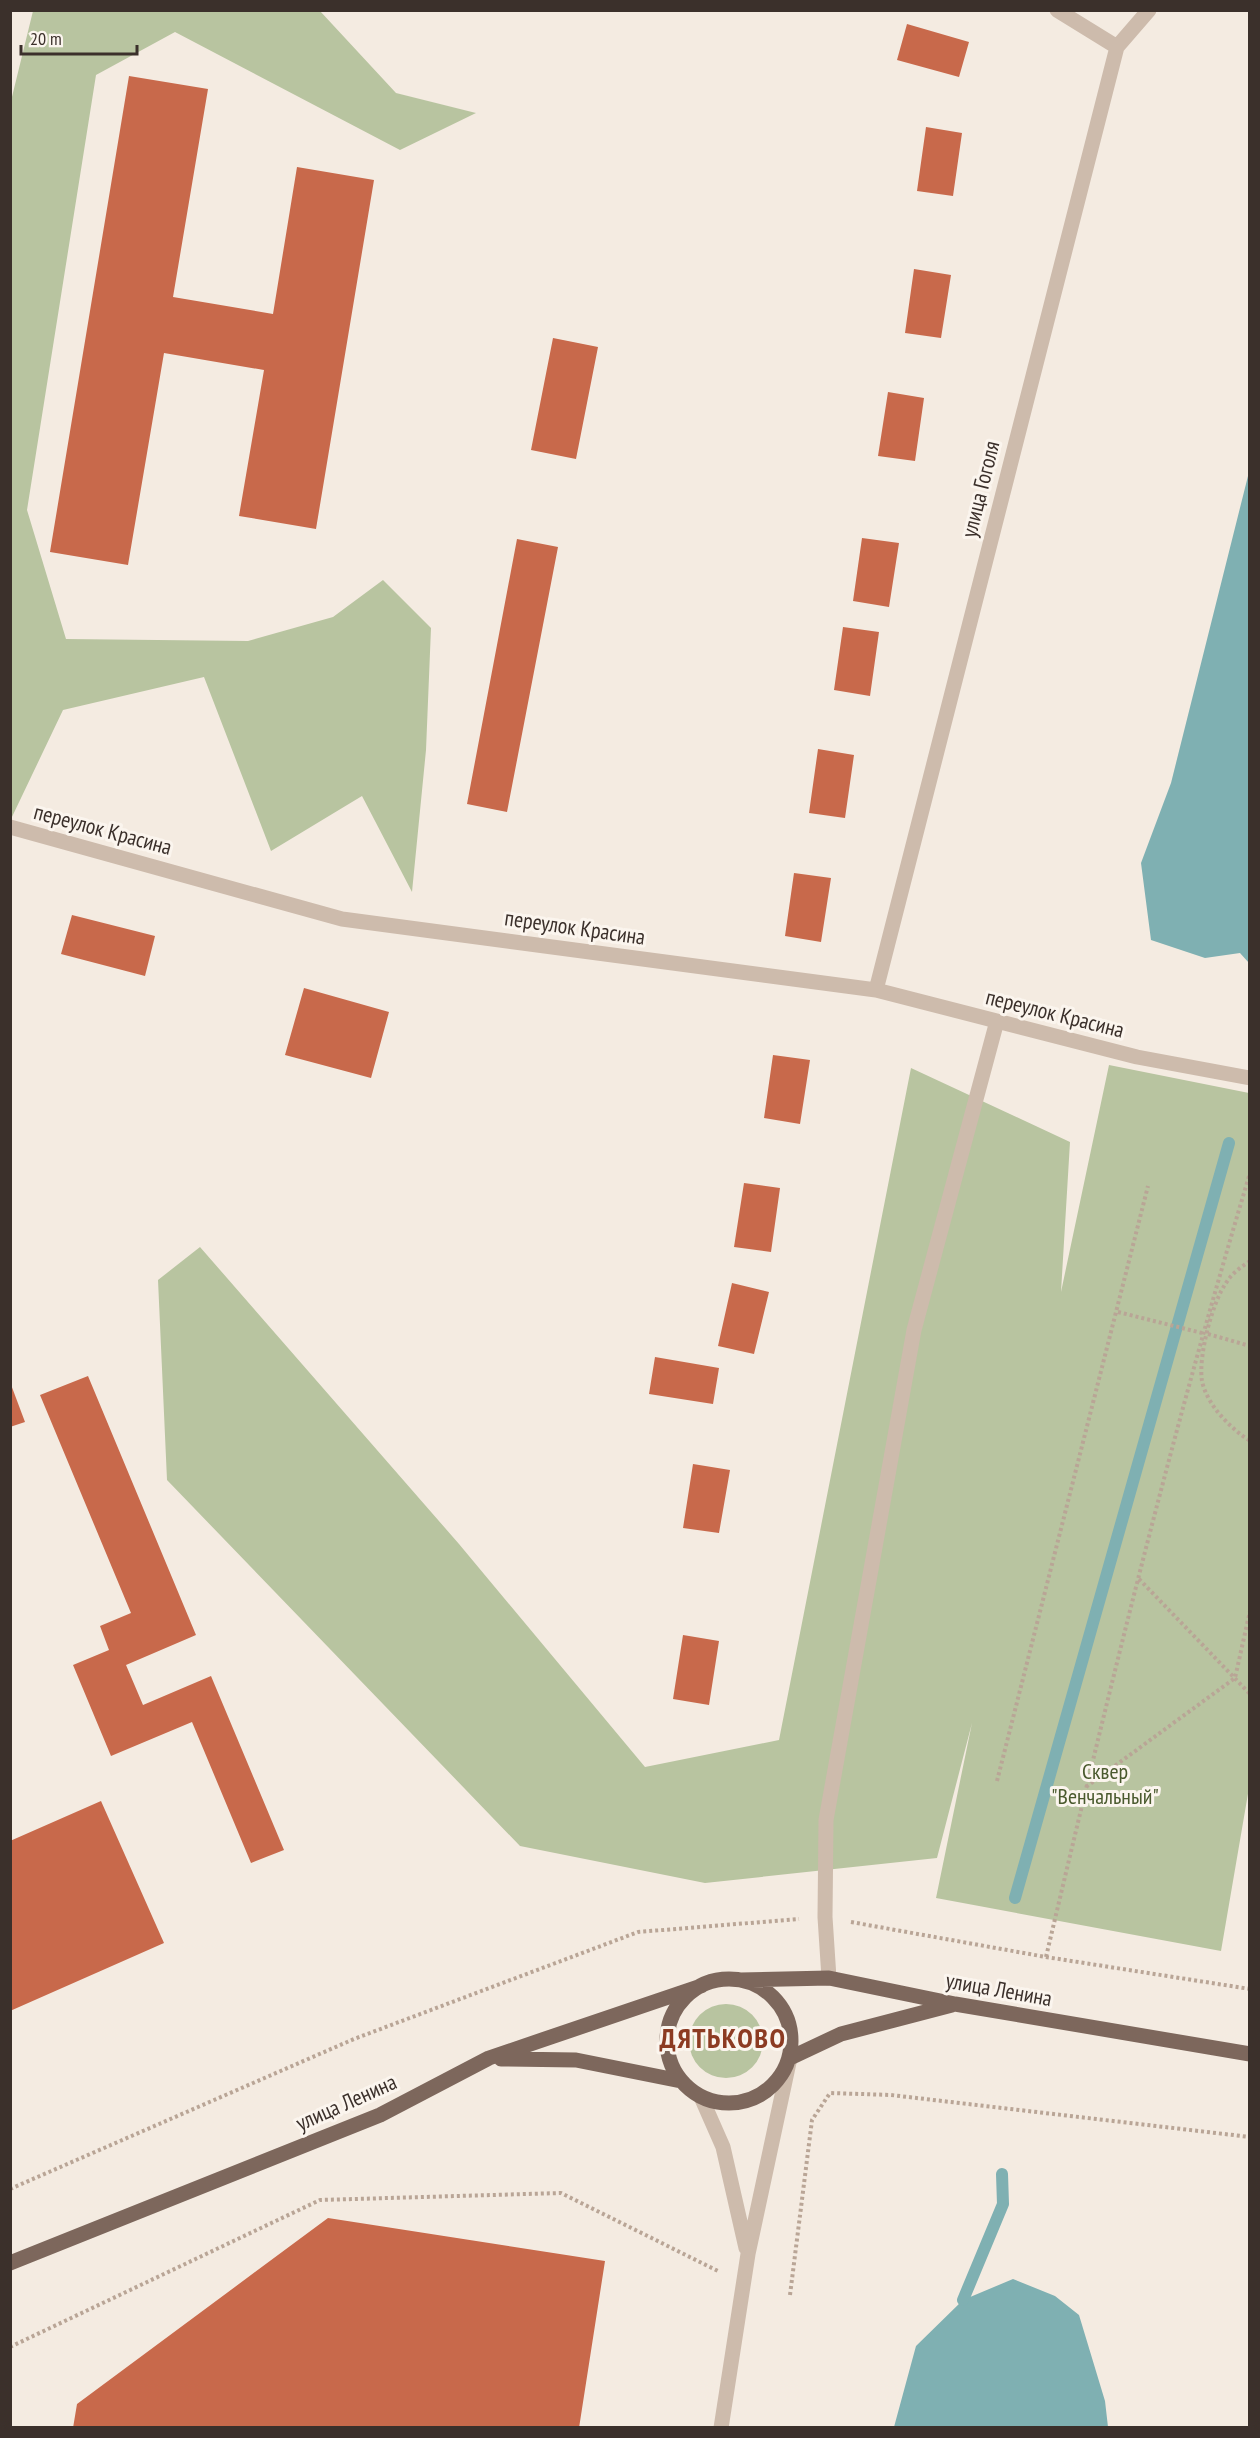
<svg xmlns="http://www.w3.org/2000/svg" width="1260" height="2438" font-family="'PT Sans Narrow',sans-serif">
<style>
.green{fill:#b8c4a0}
.water{fill:#7fb0b2}
.lines{fill:none;stroke-linecap:round;stroke-linejoin:round}
.stream{stroke:#7fb0b2;stroke-width:12}
.building{fill:#c8694b}
.path{stroke:#b9a596;stroke-width:4;stroke-dasharray:3 3;stroke-linecap:butt}
.minor{stroke:#cdbbac;stroke-width:15}
.major{stroke:#7d675c;stroke-width:15}
.labels{text-anchor:middle;stroke-width:6;stroke-linejoin:round;paint-order:stroke}
.street-label{font-size:22px;fill:#3b302b;stroke:#fbf5ee}
.park-label{font-size:22px;fill:#4a5a2e;stroke:#fbf5ee}
.district-label{font-size:28px;font-weight:bold;letter-spacing:1.5px;fill:#8c3b22;stroke:#fbf5ee}
</style>
<rect width="100%" height="100%" fill="#f4ebe1"/>
<!-- green -->
<path class="green" d="M33 11H320L396 93 476 113 400 150 175 32 96 75 27 510 66 639 248 641 333 617 383 580 431 628 426 750 412 892 362 796 271 851 204 677 63 710 11 819 10 105Z
M1109 1065 1249 1093 1250 1782 1221 1951 936 1898 972 1723 937 1858 705 1883 520 1846 167 1480 158 1280 200 1247 459 1544 645 1767 779 1740 911 1068 1070 1142 1061 1292Z
M689 2041a37 37 0 1 1 74 0a37 37 0 1 1-74 0Z"/>
<!-- water -->
<path class="water" d="M1249 472V963L1240 953 1205 958 1151 940 1141 863 1171 783Z
M1013 2279 1055 2296 1079 2315 1105 2401 1108 2427H894L916 2346 963 2300Z"/>
<g class="lines">
<!-- stream -->
<path class="stream" d="M1015 1898 1229 1143
M963 2300 1003 2204 1002 2174"/>
</g>
<!-- building -->
<path class="building" d="M907 24 969 42 959 77 897 60Z
M129 76 208 89 173 297 273 314 297 167 374 180 316 529 239 516 264 370 164 353 128 565 50 552Z
M926 127 962 133 953 196 917 191Z
M914 269 951 275 941 338 905 333Z
M553 338 598 347 576 459 531 450Z
M888 392 924 398 915 461 878 456Z
M862 538 899 543 889 607 853 601Z
M517 539 558 547 507 812 467 804Z
M843 627 879 632 870 696 834 690Z
M818 749 854 755 845 818 809 813Z
M794 873 831 878 821 942 785 936Z
M72 915 155 936 145 976 61 954Z
M304 988 389 1012 371 1078 285 1055Z
M773 1055 810 1060 800 1124 764 1118Z
M744 1183 780 1188 771 1252 734 1247Z
M732 1283 769 1292 754 1354 718 1346Z
M655 1357 719 1368 713 1404 649 1394Z
M88 1376 196 1635 126 1665 143 1705 211 1676 284 1850 251 1863 192 1722 111 1756 73 1665 109 1650 100 1626 131 1613 40 1395Z
M10 1382 25 1422 10 1427Z
M693 1464 730 1470 719 1533 683 1528Z
M683 1635 719 1641 709 1705 673 1699Z
M101 1801 164 1943 10 2011V1841Z
M328 2218 605 2261 579 2428H73L77 2404Z"/>
<g class="lines">
<!-- path -->
<path class="path" d="M1250 1261C1241 1267 1232 1273 1226 1283 1212 1303 1198 1357 1202 1381 1207 1405 1230 1428 1250 1441
M1118 1312 1202 1333
M1208 1334 1250 1346
M1139 1579 1250 1694
M997 1781 1148 1186
M1086 1787 1235 1678 1250 1611
M851 1922 1046 1957 1250 1989
M1046 1957C1108 1694 1172 1432 1250 1173
M10 2189 354 2039 638 1932 799 1919
M790 2295 812 2120 830 2093 891 2095 1250 2137
M10 2347 320 2200 561 2193 718 2271"/>
<!-- minor -->
<path class="minor" d="M1057 10 1117 47
M10 827 342 919 876 990 1137 1057 1250 1078
M876 990 1117 47 1149 10
M829 1978 825 1917 826 1820 914 1330 997 1021
M701 2097 723 2147 746 2248
M721 2428 748 2254 790 2058"/>
<!-- major -->
<path class="major" d="M667 2041a62 62 0 1 1 124 0a62 62 0 1 1-124 0Z
M740 1980 829 1978 955 2004 1250 2054
M790 2058 841 2034 952 2005
M501 2059 576 2060 681 2081
M10 2263 380 2115 489 2058 701 1986"/>
</g>
<g class="labels">
<!-- street labels -->
<g class="street-label">
<text transform="translate(980 489) rotate(-76)" y="8">улица Гоголя</text>
<text transform="translate(103 829) rotate(15)" y="8">переулок Красина</text>
<text transform="translate(575 927) rotate(8)" y="8">переулок Красина</text>
<text transform="translate(1055 1013) rotate(14)" y="8">переулок Красина</text>
<text transform="translate(999 1989) rotate(10)" y="8">улица Ленина</text>
<text transform="translate(346 2102) rotate(-24)" y="8">улица Ленина</text>
</g>
<!-- park labels -->
<g class="park-label">
<text x="1105" y="1779">Сквер<tspan x="1105" dy="25">"Венчальный"</tspan></text>
</g>
<!-- district labels -->
<g class="district-label">
<text x="723" y="2048">ДЯТЬКОВО</text>
</g>
</g>
<!-- border -->
<rect width="1260" height="2438" fill="none" stroke="#3b302b" stroke-width="24"/>
<!-- scale -->
<path d="M21 45v9h116v-9" fill="none" stroke="#3b302b" stroke-width="3"/>
<text x="30" y="45" font-size="18" fill="#3b302b" stroke="#fbf5ee" stroke-width="4.5" paint-order="stroke">20 m</text>
</svg>
